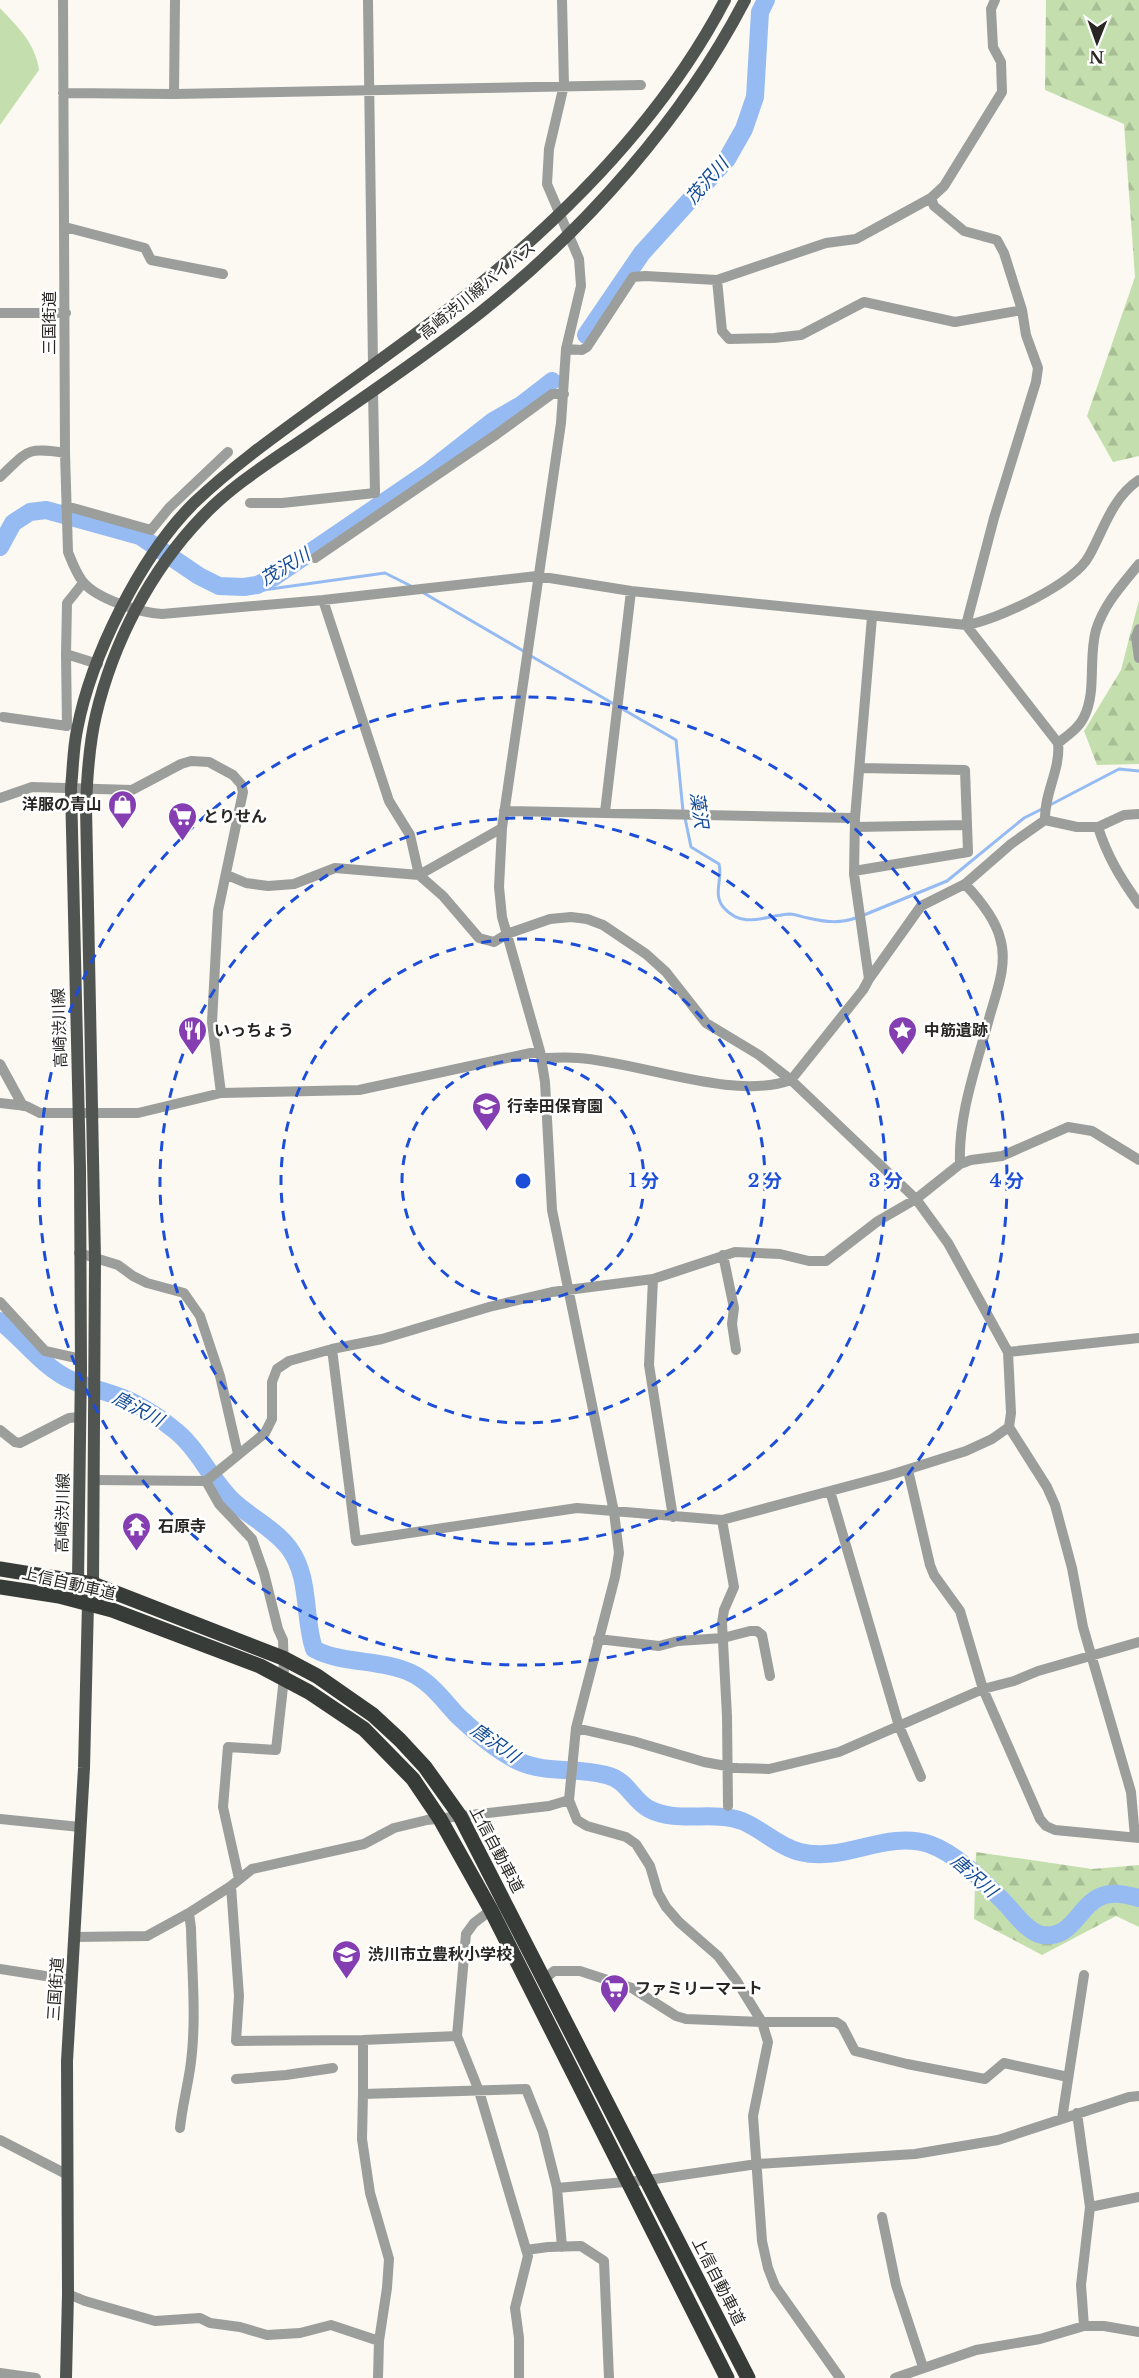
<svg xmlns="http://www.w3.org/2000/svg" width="1139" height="2378" font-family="'Libre Baskerville','Noto Sans JP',serif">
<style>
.forest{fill:url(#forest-firs)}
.park{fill:#c4dfad}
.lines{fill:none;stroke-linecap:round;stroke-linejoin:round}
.stream{stroke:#96bbf2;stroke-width:3}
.river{stroke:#96bbf2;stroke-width:18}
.minor{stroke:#9c9e9c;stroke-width:10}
.major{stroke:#515551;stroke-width:12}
.highway{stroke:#383c38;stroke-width:15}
.ring{fill:none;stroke:#1d4ed8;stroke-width:3;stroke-dasharray:10 8}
.labels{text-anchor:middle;stroke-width:5;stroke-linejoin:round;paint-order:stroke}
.street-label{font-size:16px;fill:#282724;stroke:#fff}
.poi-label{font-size:16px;font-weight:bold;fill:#282724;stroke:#fff;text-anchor:start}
.water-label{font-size:18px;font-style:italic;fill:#124a99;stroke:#fff}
.centre{fill:#1d4ed8;stroke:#fff;stroke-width:3}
.ring-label{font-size:18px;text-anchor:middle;font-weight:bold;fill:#1d4ed8;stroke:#fff;stroke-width:5;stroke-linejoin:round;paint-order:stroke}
</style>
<defs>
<pattern id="forest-firs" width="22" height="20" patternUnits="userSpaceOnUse" patternTransform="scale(1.5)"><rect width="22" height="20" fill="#c4dfad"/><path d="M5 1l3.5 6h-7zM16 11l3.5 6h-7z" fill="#a8bf95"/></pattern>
</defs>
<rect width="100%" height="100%" fill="#fbf9f2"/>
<!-- forest -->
<path class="forest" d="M1046 0H1139V456L1113 462 1087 416 1135 277 1124 124 1045 90Z
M1139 600V764L1097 765 1084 731 1121 670Z
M976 1852 1092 1869 1139 1865V1927L1116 1916 1042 1955 974 1919Z"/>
<!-- park -->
<path class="park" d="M0 8C17 26 36 44 39 70L0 125Z"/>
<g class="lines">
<!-- stream -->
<path class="stream" d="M257 585 263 590 385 573 411 586
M422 592 525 652
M531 656 676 740 683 811
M1050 805 1119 769 1139 771
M685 818 691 847 719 864C723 880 712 894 724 908 744 930 766 915 790 914 795 914 802 917 808 918 825 922 841 924 858 917
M864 915 947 881 1024 818 1042 809"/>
<!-- river -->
<path class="river" d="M586 335 642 253 727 159 744 129 755 97 760 12 766 0
M0 547 13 523 30 512 46 510 140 536 199 576 219 586 244 587 257 585 274 577 428 472 493 421 521 405 552 381
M0 1321C22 1338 41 1364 65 1377 85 1388 109 1391 130 1401 144 1408 160 1418 172 1428 198 1447 210 1479 233 1501 250 1517 275 1529 289 1548 311 1578 303 1616 314 1649 341 1664 380 1659 409 1672 430 1681 443 1700 458 1716 475 1732 497 1751 518 1761 546 1774 577 1767 606 1775 628 1780 632 1800 649 1809 678 1824 712 1810 742 1821 762 1829 779 1847 800 1852 843 1863 886 1830 929 1844 957 1854 982 1880 1003 1901 1013 1911 1027 1932 1042 1935 1074 1939 1078 1905 1102 1896 1114 1891 1127 1895 1139 1898"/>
<!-- minor -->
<path class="minor" d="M63 0 65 453 68 552C72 562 76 573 83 582 97 599 141 613 162 614L323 600 537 576 631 591 966 625C997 620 1074 584 1089 556 1104 529 1112 498 1139 480
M368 0 373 365
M562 0 564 85 549 149 547 184 579 259 581 286 566 349 561 423 502 828 499 887 502 917 540 1051 545 1082 552 1210 614 1512 619 1553 615 1577 576 1728 569 1800 577 1820 587 1826 626 1837 636 1844 650 1866 658 1893 666 1907 679 1922 718 1956 736 1980 762 2022 768 2042 753 2116 762 2241 768 2268 775 2286 840 2378
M63 93 174 94 641 85
M174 94 175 0
M931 198 934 206 964 231 997 240 1004 253 1022 310
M65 227 145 248 151 260 223 274
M717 280 722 331 729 339 774 338 801 335 864 302 955 322 1022 310 1026 335 1038 368 1036 382 994 518 966 625
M0 313H66
M566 349 582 350 587 347 633 277 645 276 717 280 826 243 856 239 931 198 944 186 1002 92 1001 62 993 47 991 9 995 0
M0 477C29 450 25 447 65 453
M250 503H282L375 493 373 391
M66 506 151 530 169 508 228 452
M315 558 497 434 552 394H564
M83 583 67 603 66 654 98 664
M323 600 389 801 410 835 419 875 502 828
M966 625 1058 743C1061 769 1044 793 1045 820L1077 827H1098L1124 815 1139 814
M1139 629 1136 637 1139 658
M3 717 67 726 66 654
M1058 743C1068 735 1079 728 1084 717 1097 691 1088 658 1096 630 1104 604 1122 585 1139 564
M0 798 32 787 132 790 181 764 191 761 209 762 233 775 241 784 243 792 218 911 212 1022 221 1093
M504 811 855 818
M605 812 631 591
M855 827 967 825
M1098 827C1107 856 1121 879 1139 904
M854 871 968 852 965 770 860 768
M227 875 246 883 268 886 294 884 335 868 419 875 443 896 479 938 494 942 507 934 550 919 571 917 587 919 603 925 646 954 666 972 706 1023 759 1055 791 1080 916 1199 948 1243 1008 1352 1011 1413 1009 1427 992 1439 966 1451 890 1475 722 1520 577 1508 356 1541 332 1349
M869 979 921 906 965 884 1011 844 1045 820
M542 1058C554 1058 566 1057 578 1058 640 1062 732 1101 791 1080L863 990 869 979 854 874 855 818 872 617
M0 1064 23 1106
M0 1103 26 1106 40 1113H138L221 1093 359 1090 540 1051
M960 1164C958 1114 977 1064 990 1015 997 991 1008 963 1000 938 995 918 979 899 965 884
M79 1253 118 1265 133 1276 147 1283 184 1293 200 1316 220 1376 238 1454
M723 1255 734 1308 732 1324 736 1350
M653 1279 649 1365 673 1517
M0 1302 45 1351 81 1359
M1008 1352 1139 1338
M1009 1427 1047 1487 1055 1505 1072 1568 1083 1627 1131 1792 1135 1837
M0 1430 15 1442 20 1443 69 1418 80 1417
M908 1470 930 1565 934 1575 960 1611 983 1689 1040 1819 1046 1826 1055 1830 1139 1838
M94 1480 206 1481 265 1433 272 1419V1382L277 1369 289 1361 332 1349 382 1339 489 1307 552 1292 653 1279 735 1252 780 1254 809 1261H826L878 1221 916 1199 960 1164 971 1160 1002 1156 1068 1127 1092 1131 1139 1160
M206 1481 219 1504 252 1539 264 1573 278 1629 283 1640 284 1678 276 1750 228 1747 223 1807 239 1879
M830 1491 899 1726 921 1777
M722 1520 734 1587 724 1610 722 1623 727 1716 728 1806
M598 1639 659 1646 678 1641 723 1638 750 1631H757L762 1635 770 1676
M576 1728 633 1741 704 1762 737 1768 769 1769 839 1752 983 1689 1014 1681 1038 1671 1139 1642
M0 1819 80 1827
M231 1886 239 1996 236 2041 363 2040V2094L526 2089 543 2132 557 2188 648 2180 757 2164 915 2154 998 2140 1129 2097 1139 2096
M491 1910 474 1923 466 1934 457 2036 479 2091 528 2256 515 2308 519 2338V2378
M75 1937 147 1936 189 1913 231 1886 252 1869 364 1844 394 1828 427 1820 549 1806 569 1800
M0 1969 71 1980
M545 1979 554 1971H580L632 1988 676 2016 686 2019 762 2022H836L842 2026 855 2051 907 2064 985 2079 1004 2063 1068 2077
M363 2040 457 2036
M236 2079 286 2075 333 2068
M363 2094 362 2139 370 2193 389 2259 387 2288 379 2341 378 2378
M1077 2113 1090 2207 1081 2285 1084 2326
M1062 2119 1084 1975
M180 2128C182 2108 187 2089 190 2069 197 2023 192 1974 191 1928L189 1913
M0 2140 68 2175
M557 2188 562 2247
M1090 2207 1139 2197
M882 2217 896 2285 923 2367
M526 2250 548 2247 581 2246 604 2261 609 2378
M68 2294 85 2301 155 2321 200 2318 210 2323 240 2327 267 2335 300 2333 331 2325 379 2341
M0 2373 36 2378
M895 2378 976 2350 1040 2339 1084 2326H1104L1139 2332"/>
<!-- major -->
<path class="major" d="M81 1588 78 1581 81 1369 80 1168 71 788C73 769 73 749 77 730 91 656 141 555 195 502 231 468 271 439 311 410 364 371 418 334 469 293 569 213 665 115 725 0
M66 2378 68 2294 67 2061 84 1768 88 1603 93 1584 95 1259 86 807C87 776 89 745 96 715 113 643 150 571 202 517 231 486 270 462 305 438 364 397 424 357 481 312 586 229 683 119 745 0"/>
<!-- highway -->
<path class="highway" d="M0 1569 93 1584 283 1658 317 1676 373 1715 400 1740 425 1767 460 1816 748 2378
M0 1587 59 1596 112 1610 260 1666 309 1692 364 1729 413 1779 440 1819 491 1910 727 2378"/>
</g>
<!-- distance rings -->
<g class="ring">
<circle cx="523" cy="1181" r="121"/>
<circle cx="523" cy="1181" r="242"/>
<circle cx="523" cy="1181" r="363"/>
<circle cx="523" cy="1181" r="484"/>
</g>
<!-- icons -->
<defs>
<symbol id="shop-pin" viewBox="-11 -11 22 30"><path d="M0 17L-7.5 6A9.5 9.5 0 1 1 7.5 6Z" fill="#853eb1" stroke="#fff"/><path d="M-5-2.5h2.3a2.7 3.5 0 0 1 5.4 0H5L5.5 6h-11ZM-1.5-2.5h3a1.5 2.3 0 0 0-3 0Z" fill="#fff"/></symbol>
<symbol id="supermarket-pin" viewBox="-11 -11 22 30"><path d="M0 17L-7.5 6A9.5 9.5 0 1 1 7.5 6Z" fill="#853eb1" stroke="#fff"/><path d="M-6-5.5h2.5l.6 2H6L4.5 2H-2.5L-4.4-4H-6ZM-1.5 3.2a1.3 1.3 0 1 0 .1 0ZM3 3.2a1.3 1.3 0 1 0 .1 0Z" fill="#fff"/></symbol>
<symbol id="restaurant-pin" viewBox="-11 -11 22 30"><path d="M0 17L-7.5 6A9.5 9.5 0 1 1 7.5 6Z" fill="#853eb1" stroke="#fff"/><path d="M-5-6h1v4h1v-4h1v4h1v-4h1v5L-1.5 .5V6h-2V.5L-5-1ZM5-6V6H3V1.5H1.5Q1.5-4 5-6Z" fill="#fff"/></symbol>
<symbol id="sight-pin" viewBox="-11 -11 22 30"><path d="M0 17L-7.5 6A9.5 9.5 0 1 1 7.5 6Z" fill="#853eb1" stroke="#fff"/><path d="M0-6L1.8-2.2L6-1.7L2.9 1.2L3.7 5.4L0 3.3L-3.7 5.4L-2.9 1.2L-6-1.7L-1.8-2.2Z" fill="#fff"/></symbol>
<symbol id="school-pin" viewBox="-11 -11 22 30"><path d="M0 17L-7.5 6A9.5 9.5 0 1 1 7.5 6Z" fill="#853eb1" stroke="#fff"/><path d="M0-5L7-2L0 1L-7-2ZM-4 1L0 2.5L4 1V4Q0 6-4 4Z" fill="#fff"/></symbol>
<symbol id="temple-pin" viewBox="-11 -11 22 30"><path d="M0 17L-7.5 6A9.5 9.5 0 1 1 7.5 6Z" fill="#853eb1" stroke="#fff"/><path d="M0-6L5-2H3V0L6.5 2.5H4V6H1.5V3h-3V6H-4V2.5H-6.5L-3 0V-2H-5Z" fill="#fff"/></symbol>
</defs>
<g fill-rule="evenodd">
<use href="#shop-pin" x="106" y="788" width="33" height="45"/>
<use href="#supermarket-pin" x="166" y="800" width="33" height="45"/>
<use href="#restaurant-pin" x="176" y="1014" width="33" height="45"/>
<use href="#sight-pin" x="886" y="1014" width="33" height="45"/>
<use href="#school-pin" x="470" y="1090" width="33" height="45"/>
<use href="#temple-pin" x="120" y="1510" width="33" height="45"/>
<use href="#school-pin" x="330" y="1938" width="33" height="45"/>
<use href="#supermarket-pin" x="598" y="1972" width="33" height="45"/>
</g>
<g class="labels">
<!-- street labels -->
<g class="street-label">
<text transform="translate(477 290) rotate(-39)" y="6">高崎渋川線バイパス</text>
<text transform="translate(49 323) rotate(-90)" y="6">三国街道</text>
<text transform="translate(59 1028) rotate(-92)" y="6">高崎渋川線</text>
<text transform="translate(62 1513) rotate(-89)" y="6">高崎渋川線</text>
<text transform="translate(69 1583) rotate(13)" y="6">上信自動車道</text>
<text transform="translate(497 1849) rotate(62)" y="6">上信自動車道</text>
<text transform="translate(55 1989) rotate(-86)" y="6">三国街道</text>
<text transform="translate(719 2281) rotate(63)" y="6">上信自動車道</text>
</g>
<!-- poi labels -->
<g class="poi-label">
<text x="102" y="810" text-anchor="end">洋服の青山</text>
<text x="203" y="822">とりせん</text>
<text x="214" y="1036">いっちょう</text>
<text x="924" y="1036">中筋遺跡</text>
<text x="507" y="1112">行幸田保育園</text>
<text x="158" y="1532">石原寺</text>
<text x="368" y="1960">渋川市立豊秋小学校</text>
<text x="635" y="1994">ファミリーマート</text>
</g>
<!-- water labels -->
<g class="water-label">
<text transform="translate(707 181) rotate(-49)" y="6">茂沢川</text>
<text transform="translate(285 567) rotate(-31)" y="6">茂沢川</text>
<text transform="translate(699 810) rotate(82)" y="6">藻沢</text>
<text transform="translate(138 1409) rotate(28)" y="6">唐沢川</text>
<text transform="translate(495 1743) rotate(35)" y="6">唐沢川</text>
<text transform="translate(974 1876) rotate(41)" y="6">唐沢川</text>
</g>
</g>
<circle cx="523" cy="1181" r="9" class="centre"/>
<g class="ring-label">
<text x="644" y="1187">1 分</text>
<text x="765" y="1187">2 分</text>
<text x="886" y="1187">3 分</text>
<text x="1007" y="1187">4 分</text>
</g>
<!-- north arrow -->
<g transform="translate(1097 42) rotate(181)" stroke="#ffffff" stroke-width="4.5" paint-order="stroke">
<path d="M0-4.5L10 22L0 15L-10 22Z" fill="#282724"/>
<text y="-9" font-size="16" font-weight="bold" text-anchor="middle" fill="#282724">N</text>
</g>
</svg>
